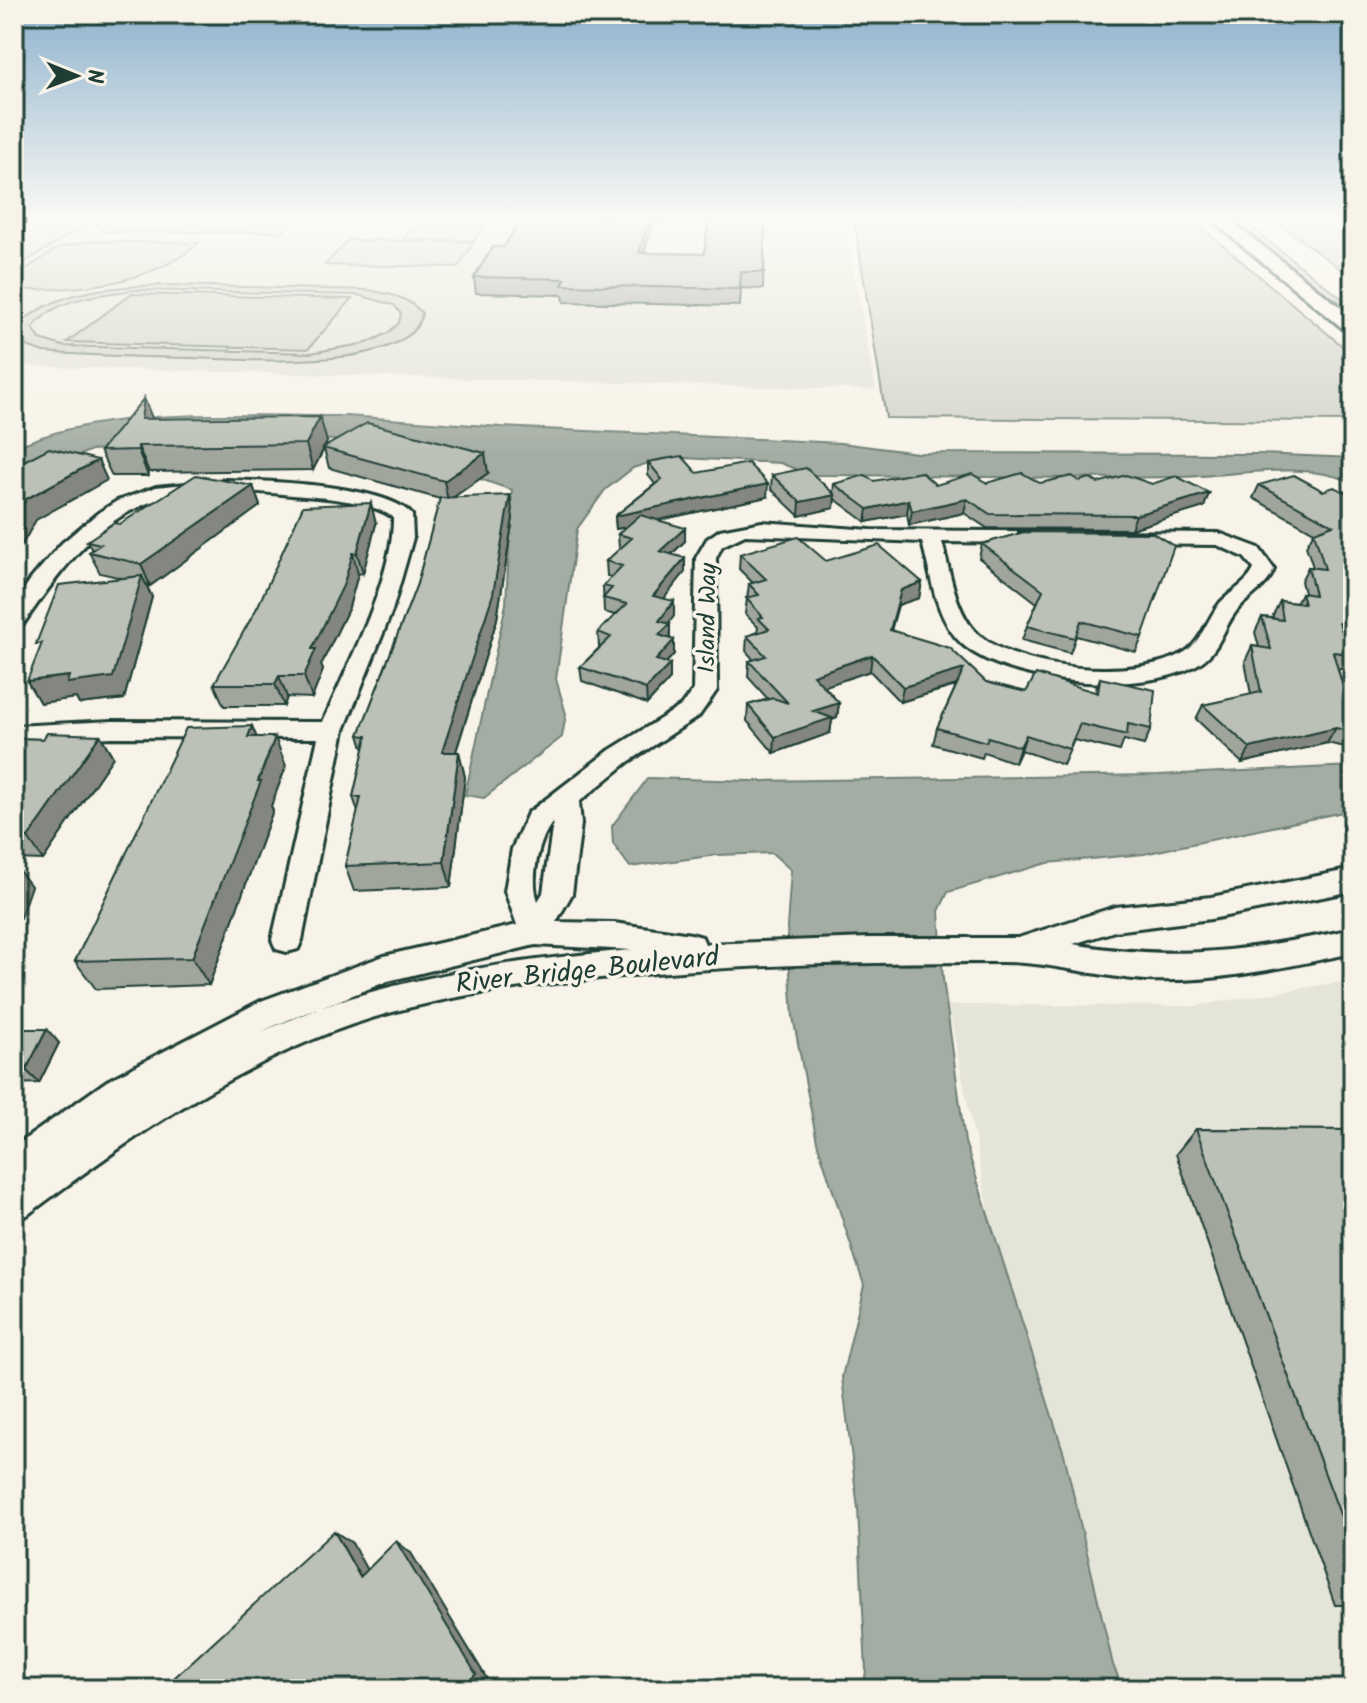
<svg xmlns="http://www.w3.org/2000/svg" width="1367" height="1703" font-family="Kalam,sans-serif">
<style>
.built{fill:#e5e4d9}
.green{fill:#d3d5ca;stroke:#79897f;stroke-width:2;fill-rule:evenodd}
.water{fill:#a4ada3;stroke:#6f8077;stroke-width:2}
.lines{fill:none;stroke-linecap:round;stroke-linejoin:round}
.street-casing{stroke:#1f3d34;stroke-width:6}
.secondary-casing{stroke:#1f3d34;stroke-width:6}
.street{fill:#f7f3e8;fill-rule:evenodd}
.secondary{fill:#f7f3e8;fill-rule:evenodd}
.wall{fill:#a1a69d;stroke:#1f3d34;stroke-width:2;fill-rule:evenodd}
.shaded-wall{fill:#83877f;stroke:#1f3d34;stroke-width:2}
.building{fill:#bbc1b6;stroke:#1f3d34;stroke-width:2}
.labels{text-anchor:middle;stroke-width:7;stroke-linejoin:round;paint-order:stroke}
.far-street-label{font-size:24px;fill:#1f3d34;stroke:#f7f3e8}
.street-label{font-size:28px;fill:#1f3d34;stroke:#f7f3e8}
</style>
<rect width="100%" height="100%" fill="#f7f3e8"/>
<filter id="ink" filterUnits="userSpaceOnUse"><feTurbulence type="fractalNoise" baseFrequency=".0125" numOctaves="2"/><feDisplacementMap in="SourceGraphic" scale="16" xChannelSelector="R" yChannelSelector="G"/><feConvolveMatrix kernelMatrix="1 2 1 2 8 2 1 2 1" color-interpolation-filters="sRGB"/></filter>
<g filter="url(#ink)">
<!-- built -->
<path class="built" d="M95 218H844L876 390 14 366V267Z
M1353 980V1689H1084L948 1005 1195 1006Z"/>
<!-- green -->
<path class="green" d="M14 218H97L14 269Z
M111 218H293L283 232H105L97 225Z
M422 218H490L474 241 403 240Z
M854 218H1190L1353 355V421L886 418Z
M1229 218H1239L1353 307V310L1321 290Z
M1271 218H1353V278Z
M348 240H350L474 242 458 267 325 265Z
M88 241 199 243C149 286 77 290 14 290V277L58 248Z
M171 285 368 290C389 294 407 296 422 313 413 375 235 359 190 358 141 357 92 356 43 352L19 343 15 329C53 288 119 286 171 285ZM135 290 358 295 394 305 401 314 399 323 388 333 367 343 310 353 63 346 40 339 33 328C55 297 100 295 135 290Z
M131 294 352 299 308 349 67 342Z"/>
<!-- water -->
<path class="water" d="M347 416 501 427 841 443 917 453 1259 454 1353 458V482C1295 460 1238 476 1178 477 1056 480 933 475 811 475L780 463 684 458 661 459 633 468 605 490 577 529 556 679 566 714 562 737 484 798 465 795 506 604 512 490 374 442 314 439 91 450 14 485V448C106 404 246 417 347 416Z
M1353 766V810L1144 854 1047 863 948 892 939 911 943 979 965 1142 1064 1454 1113 1665 1123 1689H863L866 1671 858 1509 842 1377 864 1285 817 1142 793 1017 787 927 791 870 772 853 717 855 630 867 613 844 612 826 648 778 751 781 1158 775Z"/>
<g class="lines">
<defs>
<path id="street" d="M226 480C265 481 387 485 412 515L413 538 392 611 344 730 302 940 298 949 287 952 276 949 272 940 318 738 112 737 14 742V726L112 721 323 722C347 666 394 577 393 517 364 499 324 498 292 495 145 479 103 507 22 626L14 628V604L31 579 62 543 98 513 117 501 156 487Z
M762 522 871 530 1219 533 1259 548 1274 569C1268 587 1250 595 1238 609 1225 624 1221 646 1205 659 1156 699 1006 685 961 643 935 618 931 574 922 542L745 535 722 546 716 558 717 690 699 716 628 762 579 802 581 824 572 894 556 922 614 923 691 934 702 937 705 944 869 938H1018L1115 907 1211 897 1353 869V891L1211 919 1115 931 1073 944C1178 962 1250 950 1353 929V953C1285 967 1216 983 1146 980 1097 977 1050 962 1001 962 871 962 740 964 611 977 516 986 420 998 331 1032 220 1075 122 1144 27 1215L14 1220V1147L107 1081 261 1001 384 956 517 925 505 891 512 849 528 813 610 750 681 706 693 690 696 558 707 539 720 530ZM942 542 1217 545 1244 557 1254 569C1248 583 1230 592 1220 603 1208 618 1201 642 1185 652 1138 681 1016 672 976 632 955 611 950 570 942 542ZM553 822 543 893 538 901C530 880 538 839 553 822ZM535 945 632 950C504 961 378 979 260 1032L388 981Z"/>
<path id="secondary" d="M1209 218H1227L1353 317V333L1346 331Z"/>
</defs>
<!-- street casing -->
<use href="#street" class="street-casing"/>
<!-- secondary casing -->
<use href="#secondary" class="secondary-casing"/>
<!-- street -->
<use href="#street" class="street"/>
<!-- secondary -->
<use href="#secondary" class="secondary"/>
</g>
<!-- wall -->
<path class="wall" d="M521 218H765L763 289 741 288 740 306 564 302 563 295 476 293 474 277 504 247ZM653 222 709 223 704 254 644 253Z
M152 419 327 442 324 448 488 473 453 497 513 518 497 619 456 752H459L465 777 451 887 354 891 345 866 358 812 353 797 364 750 359 735 417 584 440 499 329 468 324 449 313 470 149 472 148 476H112L100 451Z
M648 462 697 473 767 497 659 520 685 541 672 554 685 572 663 599 674 616 668 624H670V638L674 654 666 663 670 679 647 704 582 681 580 667 600 647H599L598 632 615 615 604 612 603 586 612 577 607 576 606 561 621 548H619L618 534 626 527 616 529 615 516 655 484 648 475Z
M772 475 833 493 834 484 874 481 936 485 1040 483 1079 481 1098 483 1152 484 1209 493 1204 507 1131 529 987 528 964 513 909 525 907 514 866 522 835 499 834 508 799 516 771 489Z
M1259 485 1323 491 1353 496V641L1345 640 1350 654 1341 669H1338L1347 701 1353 702V749L1327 743 1242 763 1196 719 1203 705 1251 695 1245 661 1252 646 1259 647 1255 632 1262 617 1273 618V615L1280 601 1296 603 1301 593H1304L1301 581 1308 567H1313L1306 546 1314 532 1253 498Z
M253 486 260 506 150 586 146 584 152 597 124 699 79 704 76 698 40 703 27 681 122 578 100 573 89 552 92 550 87 541 120 524Z
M376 524 363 573 358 574 349 607 321 665 323 670 312 698 287 697 284 706H224L214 684Z
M1018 532 1142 637 1136 652 1076 636 1070 653 1022 640 1027 626 1037 603 979 558 982 544 1018 534Z
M740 554 826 561 922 582 919 598 898 605 891 630 986 682 1026 692H1095L1100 678 1151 729 1144 745 1124 740 1120 751 1074 740 1063 765 1021 750 1015 763 984 752 982 758 933 744 937 728 956 686 900 702 870 671 824 686 839 703 837 718 832 720 830 733 774 753 747 721 748 705 768 699 748 677 749 661 754 660 746 651 747 636 757 632 758 627 745 614 749 584 753 583 739 569Z
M100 735 113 757 43 860 14 859V738L43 739Z
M257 737 286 766 271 806 273 810 209 985 96 989 75 961Z
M14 1029 59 1043 39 1083 14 1084Z
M1196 1129 1353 1130V1605H1335L1176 1154Z"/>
<!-- shaded-wall -->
<path class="shaded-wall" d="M649 218H653V222L639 269V253Z
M16 388 22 401 14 412V390Z
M144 398 154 423 141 419Z
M320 417 327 442 313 470 306 444Z
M138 446 149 472 148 476 138 450Z
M485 453 488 473 448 501 444 481Z
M98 460 107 480 36 520 14 559V519L26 499Z
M768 484 767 497 616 529 615 516Z
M253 486 260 506 150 586 141 564Z
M1209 493 1204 507 1131 529 1136 515Z
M510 495 513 518 497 619 448 777 442 752Z
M835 495 834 508 799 516 800 502Z
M967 499 964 513 909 525 912 511Z
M909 500 907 514 866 522 868 509Z
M371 503 376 524 363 573 357 553Z
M685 528V541L660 565V551Z
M353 553 358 574 349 607 321 665 323 670 312 698 304 676 312 649Z
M685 558V572L654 611 653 596Z
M142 576 152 597 124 699 79 704 76 698 40 703 27 681 69 676Z
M922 582 919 598 898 605 887 645 890 630 901 590Z
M674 601V616L659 635V621Z
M670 624V639L659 635Z
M674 640V654L656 674V660Z
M872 655 870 671 811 691 813 675Z
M670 664V679L647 704 646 689Z
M964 669 960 684 900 702 903 687Z
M279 676 287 697 284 706 275 684Z
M839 703 837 718 832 720 830 733 774 753 775 737 813 711Z
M252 726 264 755 248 737Z
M1336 728 1327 743 1242 763 1250 748Z
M100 735 113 757 43 860 28 838Z
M1026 735 1021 750 1015 763 1020 747Z
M275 737 286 766 271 806 273 810 209 985 192 958Z
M459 752 465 777 451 887 444 862Z
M15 865 31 886 14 935V868Z
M47 1029 59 1043 39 1083 26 1070Z
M334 1531 352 1543 376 1587 360 1577Z
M396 1541 411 1553 487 1679 478 1689H462Z"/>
<!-- building -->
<path class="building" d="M521 218H649L639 253 704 254 709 218H765L764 272H741L740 289 562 285 565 279 474 277 493 247H504Z
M144 398 141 419 320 417 306 444 138 446V450L100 451Z
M367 423 485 453 444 481 323 448Z
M49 448 98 460 26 499 14 519V466Z
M682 456 697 473 748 463 768 484 615 516 662 479 648 462Z
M806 468 835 495 800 502 772 475Z
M921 472 936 485 972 474 987 483 1022 473 1040 483 1072 476 1079 481 1090 478 1098 483 1126 475 1152 484 1176 476 1209 493 1136 515 990 514 967 499 912 511 909 500 868 509 834 484 865 475 874 481Z
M196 475 253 486 141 564 89 552 101 544 87 541 114 523 120 524Z
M1294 475 1323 491 1334 487 1353 496V625L1339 623 1350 654 1333 652 1347 701 1353 702V732L1336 728 1250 748 1203 705 1261 692 1252 646 1271 649 1262 617 1283 620 1280 601 1304 604 1301 593 1315 595 1308 567 1325 569 1314 532 1333 525 1259 485Z
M510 495 493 594 442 752H459L444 862 345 866 361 797H353L367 736 359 735 417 584 440 498Z
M371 503 357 553H353L343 586 312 649H316L304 676H279L275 684H214L258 606 303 506Z
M640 515 685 528 660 551 685 558 653 596 674 601 659 621 670 624 659 635 674 640 656 660 670 664 646 689 580 667 611 637 598 632 627 604 603 598 612 588 603 586 622 566 606 561 632 538 618 534Z
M1018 532 1153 533 1174 546 1142 637 1081 621 1075 638 1027 626 1043 590 982 544 1021 533Z
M798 537 826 561 879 545 922 582 901 590 890 630 950 648 986 682 1026 692 1036 674 1098 693 1100 678 1155 690 1151 729 1128 724 1127 735 1080 724 1069 749 1026 735 1020 747 988 737 986 742 937 728 964 669 903 687 872 655 813 675 839 703 813 711 832 718 775 737 748 705 773 698 788 703 749 661 766 656 747 636 769 629 758 618 763 617 746 598 759 595 749 584 766 579 740 554Z
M142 576 113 677 67 683 69 676 27 681 42 643 36 644 59 585Z
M252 726 248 737H275L258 781H261L192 958 75 961 186 728Z
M47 733 100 735 28 838H14V738L43 739Z
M14 1029H47L26 1070H14Z
M1196 1129 1353 1130V1549Z
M334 1531 360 1577 396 1541 476 1674 462 1689H162Z"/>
</g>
<!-- sky -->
<linearGradient id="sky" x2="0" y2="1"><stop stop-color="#8db1cc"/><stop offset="0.48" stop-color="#fbfaf5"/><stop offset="1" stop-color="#fbfaf5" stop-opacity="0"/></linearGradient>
<rect width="1367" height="456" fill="url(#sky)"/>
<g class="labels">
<!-- far-street labels -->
<g class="far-street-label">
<text transform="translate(707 618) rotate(-89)" y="8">Island Way</text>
</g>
<!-- street labels -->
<g class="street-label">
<text transform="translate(587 969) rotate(-6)" y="10">River Bridge Boulevard</text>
</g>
</g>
<!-- margin -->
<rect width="1367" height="1703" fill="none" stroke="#f7f3e8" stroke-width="48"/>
<rect x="24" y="24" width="1319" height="1655" fill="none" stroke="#1f3d34" stroke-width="3" filter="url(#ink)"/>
<!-- north arrow -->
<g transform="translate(76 76) rotate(91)" stroke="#f7f3e8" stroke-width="6" paint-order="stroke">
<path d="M0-6L14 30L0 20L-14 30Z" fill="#1f3d34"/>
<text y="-12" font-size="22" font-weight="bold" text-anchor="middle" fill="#1f3d34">N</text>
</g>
</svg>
